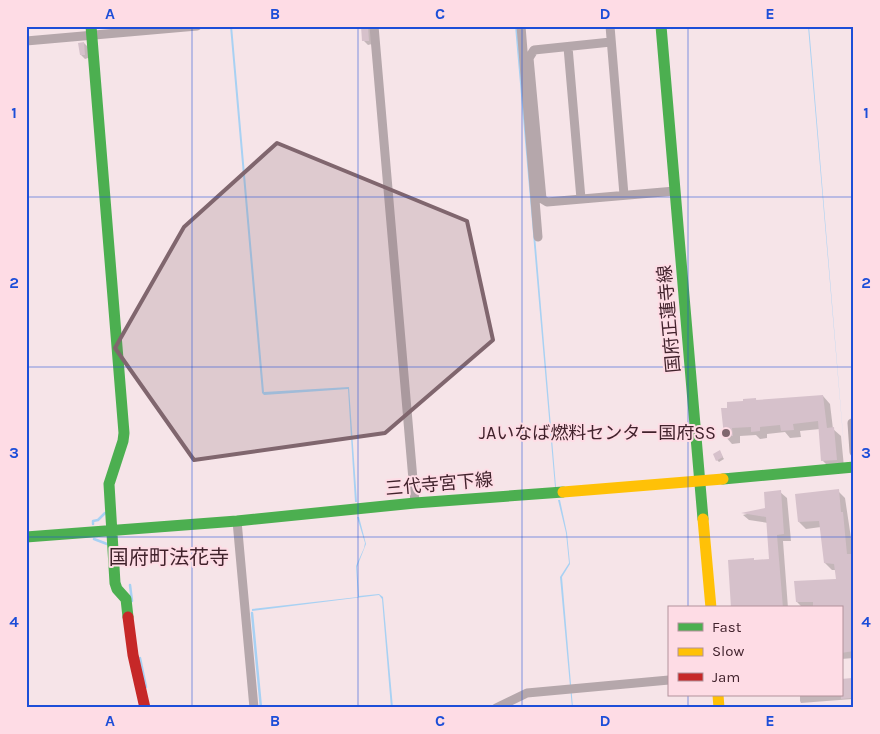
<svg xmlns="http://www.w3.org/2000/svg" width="880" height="734" font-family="Karla,'Noto Sans JP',sans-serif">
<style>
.water{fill:#a8d1f3}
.shadow{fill:#0003}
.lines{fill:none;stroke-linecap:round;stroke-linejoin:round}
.stream{stroke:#a8d1f3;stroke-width:2.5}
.building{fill:#d6c1cb}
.street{stroke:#b5a7ab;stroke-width:9}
.fast{stroke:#4caf50;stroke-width:11}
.slow{stroke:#ffc107;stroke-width:11}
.jam{stroke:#c62828;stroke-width:11}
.marked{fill:#80666e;fill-opacity:0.2;stroke:#80666e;stroke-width:4;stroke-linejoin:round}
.grid{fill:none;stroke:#1d4ed8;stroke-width:1;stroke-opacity:0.55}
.poi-dot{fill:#80666e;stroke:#fedce5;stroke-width:2}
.labels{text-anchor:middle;stroke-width:4;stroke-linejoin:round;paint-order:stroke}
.street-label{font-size:18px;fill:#41222c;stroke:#fedce5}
.poi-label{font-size:18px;fill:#41222c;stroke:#fedce5;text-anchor:end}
.quarter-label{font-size:20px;fill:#41222c;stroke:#fedce5}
.neatline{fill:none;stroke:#1d4ed8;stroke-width:2}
.grid-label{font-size:16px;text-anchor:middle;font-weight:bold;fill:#1d4ed8}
</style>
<rect width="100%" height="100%" fill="#f6e4e8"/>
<!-- water -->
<path class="water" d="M230 26H232L264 392 349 387 357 502H355L348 389 264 395 262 393Z
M515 26H517L522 79 556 487H555Z
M808 26H809L845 459Z
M558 500H560L567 533 570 564 562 577 573 708H572L560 577 569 563 566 533Z
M357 517H359L366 544 357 567 359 596 379 594 383 597 393 708H391L382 599 379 595 252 611V609L358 597 356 566 364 548 365 543Z"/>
<!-- shadow -->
<path class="shadow" d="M362 26H372V44L368 45 364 41Z
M84 43 88 47V58L85 59 81 55Z
M823 396 830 404 833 429 841 436 844 467 830 468 822 460 820 429 800 431 801 437 790 438 785 432 767 434V438L760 439 756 435 740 436V443L732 444 725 436 729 409 744 402 755 399 758 401Z
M721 454 724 459 719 462 717 460Z
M838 491 845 498 854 558V658L841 659V608H803L797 602 837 580 836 570H832L825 563 821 527 806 529 799 522Z
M780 492 787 498 791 541H783L788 608H732L753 559 756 562 771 561 768 523 749 520 743 515 766 509Z
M851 679 853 686 851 687 852 699 801 703 800 701V695H841Z"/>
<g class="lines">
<!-- stream -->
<path class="stream" d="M672 26V28
M93 524V521L98 520 105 513
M94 539 107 544
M130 585 132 601
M252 613 261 708
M140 658 146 687"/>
</g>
<!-- building -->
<path class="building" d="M361 26H368L369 41H362Z
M84 42 85 55H80L78 43Z
M823 395 827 428 834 427 837 460 821 461 818 421 793 424 794 430 781 431 780 425 760 427V431L751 432V427L732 428 733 436H724L721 408H727V402L743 401V399L756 398V400Z
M720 450 723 457 716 461 713 454Z
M839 489 841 512H843L847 554H851L854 569V584L852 585 854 651 841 653V608H830V606L813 607V602H796L794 581 836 579 834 564 824 563 819 521 798 522 795 494Z
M781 490 784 534 777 535 783 608H731L728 560 754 558V560L769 559 766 517 741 513 765 508 764 492Z
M852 678 851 698 841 699V679Z"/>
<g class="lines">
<!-- street -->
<path class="street" d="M374 26 415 503
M521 26 538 237
M610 26 624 195
M26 41 197 26
M611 42 534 50 529 58 542 199 547 202 675 191
M568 47 581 199
M852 423 854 452
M237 521 254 708
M496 708 527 693 669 680"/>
<!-- fast -->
<path class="fast" d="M91 26 124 433 123 441 109 484 115 583 117 589 126 599 128 617
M661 26 703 519
M723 479 854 467
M26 537 237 521 415 503 563 492"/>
<!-- slow -->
<path class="slow" d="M563 492 723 479
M703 519 711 608
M718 695 719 708"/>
<!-- jam -->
<path class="jam" d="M128 617 133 655 145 708"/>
</g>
<!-- marked area -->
<path class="marked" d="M277 143 467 221 493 340 385 433 194 460 115 348 184 227Z"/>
<!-- grid -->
<path class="grid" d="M192 26V708M358 26V708M522 26V708M688 26V608M26 197H854M26 367H854M26 537H854M688 695V708"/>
<!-- markers -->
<circle class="poi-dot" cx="726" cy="433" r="5"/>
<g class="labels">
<!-- street labels -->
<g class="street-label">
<text transform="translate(669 319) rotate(-95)" y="6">国府正蓮寺線</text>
<text transform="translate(439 484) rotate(-5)" y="6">三代寺宮下線</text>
</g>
<!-- poi labels -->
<g class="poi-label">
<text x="716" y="439">JAいなば燃料センター国府SS</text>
</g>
<!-- quarter labels -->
<g class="quarter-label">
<text x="169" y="564">国府町法花寺</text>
</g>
</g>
<!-- border -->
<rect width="880" height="734" fill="none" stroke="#fedce5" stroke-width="55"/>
<!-- legend -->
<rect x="668" y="606" width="175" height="90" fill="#fedce5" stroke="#b2929b"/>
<rect x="678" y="623" width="25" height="8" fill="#4caf50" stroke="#b2929b"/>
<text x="712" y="632" font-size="15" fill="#41222c">Fast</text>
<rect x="678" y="648" width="25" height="8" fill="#ffc107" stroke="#b2929b"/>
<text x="712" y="656" font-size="15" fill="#41222c">Slow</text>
<rect x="678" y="673" width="25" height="8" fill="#c62828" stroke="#b2929b"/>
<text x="712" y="682" font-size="15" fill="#41222c">Jam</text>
<rect x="28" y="28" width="824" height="678" class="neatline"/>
<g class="grid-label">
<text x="110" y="19">A</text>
<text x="275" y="19">B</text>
<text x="440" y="19">C</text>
<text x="605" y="19">D</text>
<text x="770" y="19">E</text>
<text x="14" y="118">1</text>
<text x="866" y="118">1</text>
<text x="14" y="288">2</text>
<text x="866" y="288">2</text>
<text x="14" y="458">3</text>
<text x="866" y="458">3</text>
<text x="14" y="627">4</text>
<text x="866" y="627">4</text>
<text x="110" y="726">A</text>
<text x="275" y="726">B</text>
<text x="440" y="726">C</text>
<text x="605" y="726">D</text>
<text x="770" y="726">E</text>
</g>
</svg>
